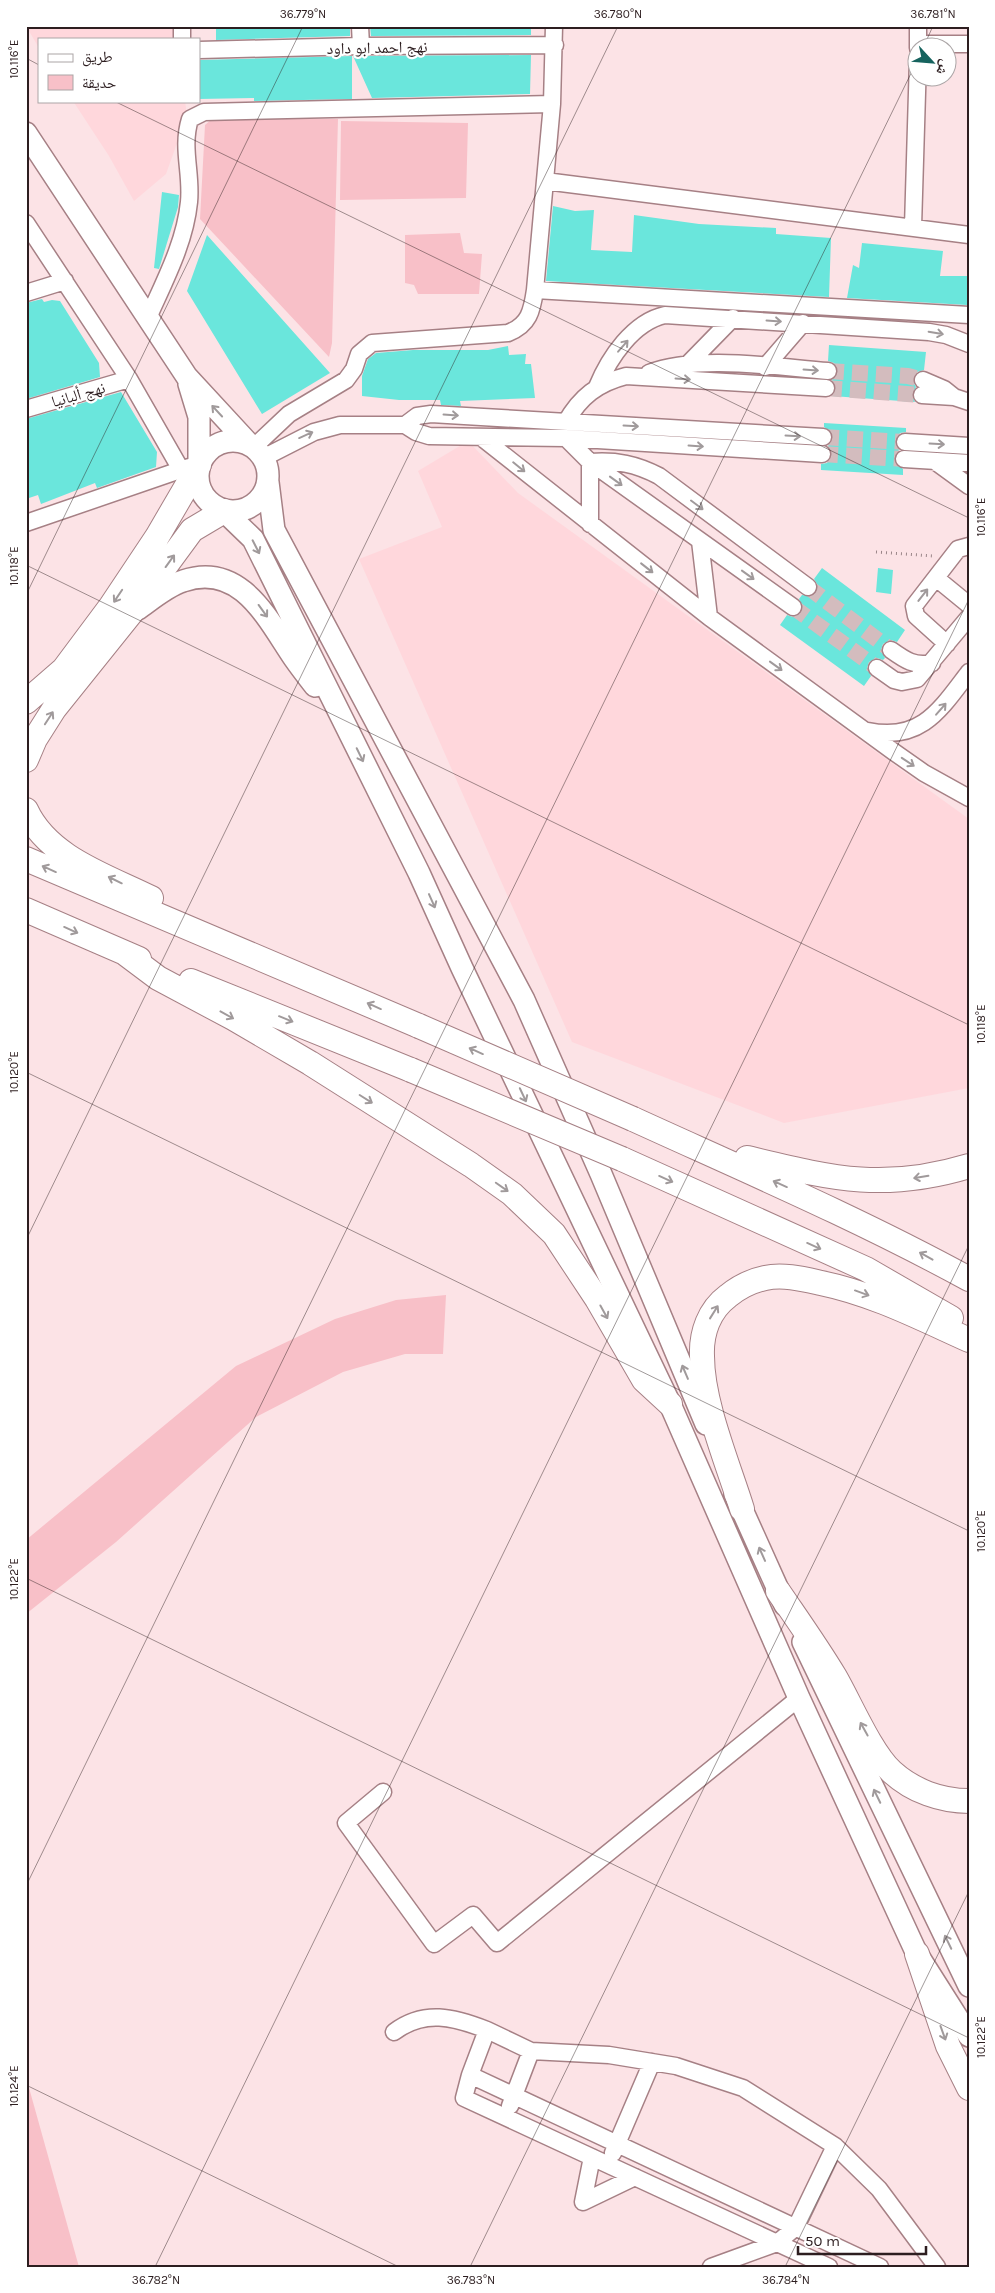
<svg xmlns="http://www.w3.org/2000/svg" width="995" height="2293" font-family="Karla,'Noto Naskh Arabic',sans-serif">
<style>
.built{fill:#ffd7dc}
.green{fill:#f8c0c8}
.building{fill:#6ae6dc}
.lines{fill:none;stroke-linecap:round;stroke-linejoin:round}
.minor-tunnel{stroke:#d3bcbe;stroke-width:16;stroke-dasharray:16 8;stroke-linecap:butt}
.minor-casing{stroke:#a68085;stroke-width:19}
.major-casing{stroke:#a68085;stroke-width:24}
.highway-casing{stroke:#a68085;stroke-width:26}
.path{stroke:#9b8689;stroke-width:3;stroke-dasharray:1 4;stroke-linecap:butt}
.minor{stroke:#fff;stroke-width:16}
.major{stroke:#fff;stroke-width:21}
.highway{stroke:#fff;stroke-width:24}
.highway-bridge-casing{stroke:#a68085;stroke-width:26;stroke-linecap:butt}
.highway-bridge{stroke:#fff;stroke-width:24}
.oneway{stroke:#a09a9b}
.ticks{fill:none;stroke:#2d1e20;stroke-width:1;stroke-opacity:0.45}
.labels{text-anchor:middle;stroke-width:4.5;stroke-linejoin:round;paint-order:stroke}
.street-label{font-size:16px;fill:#2d1e20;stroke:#fff}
.neatline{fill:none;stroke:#2d1e20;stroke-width:2}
.ticks-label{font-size:12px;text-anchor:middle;fill:#2d1e20}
</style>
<rect width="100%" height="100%" fill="#fce3e6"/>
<!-- built -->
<path class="built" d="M26 26H177L178 39H39V48Z
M73 101H185L187 115 166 174 134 201 109 156Z
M468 441 518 493 969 819V1088L784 1123 572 1042 359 559 442 527 418 471Z"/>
<!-- green -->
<path class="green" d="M213 118 338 119 332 343 329 357 200 219 205 125Z
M341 121 468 123 466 198 340 200Z
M460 233 464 253 482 254 479 294H418L414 285 405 283V235Z
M446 1295 443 1354H405L343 1372 256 1417 116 1542 26 1614V1540L236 1366 335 1319 396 1300Z
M26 2077 79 2267H26Z"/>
<!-- building -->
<path class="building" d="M216 26H350V36L216 40Z
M370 26H531V35L371 36Z
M531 55 530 94 372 98 353 56Z
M352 56V99L254 101V98L199 99V60Z
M162 192 179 195 178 207 159 269 154 268Z
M553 206 575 211 594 210 591 250 632 252 634 215 699 224 776 228V234L831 238 829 297 546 281Z
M207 235 330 373 262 414 187 291Z
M862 243 943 251 940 276H969L967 305 847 298 853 265 859 268Z
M42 299 44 302 52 300 60 301 99 363 100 377 26 399V303Z
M829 345 926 352 924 370 917 372 914 377 913 382 916 387 912 395 915 402 832 396 836 388 832 380 838 371 834 363 828 361Z
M508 346 509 355 526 354 525 364H531L535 398 460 401 461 406 441 405 440 400H399L362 396V376L368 359 376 353 413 350H488Z
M121 392 157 452 156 467 97 488 95 483 41 504 38 495 26 499V419Z
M824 423 906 428V432L900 433 895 441 899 450 895 454V463L903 469V475L821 470V464L827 463 832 455 828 446 832 442V433L824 427Z
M822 568 905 630 897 642 891 640 883 644 881 650 885 658 883 660 877 658 869 662 867 668 871 676 864 686 780 625 787 615 793 617 801 613 803 607 799 599 802 595 811 596 816 593 817 584 814 579Z
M878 568 893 570 891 594 876 592Z"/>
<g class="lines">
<!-- minor-tunnel -->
<path class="minor-tunnel" d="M828 371 908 376 923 380
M826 388 922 395
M823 437 905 442
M822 454 904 459
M808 587 891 650
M793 607 877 668"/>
<defs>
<path id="minor" d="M182 26V39
M360 26 361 46
M918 44H969
M918 48V26
M199 50 361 46 555 45
M545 181 969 235
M26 223 129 379 180 468
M913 227 918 59
M535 290 969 315
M26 293 65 281
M148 318C164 282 185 243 189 202 192 173 181 148 190 119L204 112 552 104
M689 363 733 318
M765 367 803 323
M649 373C697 354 775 367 828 371
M923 380 944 389 954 397
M597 387C609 358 633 322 665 315L929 332 946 335 969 344
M922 395 954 397 969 402
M26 409 129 379
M566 422C580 397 598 383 626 376L826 388
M405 425 417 416 431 414 823 437
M481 437 709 617 894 752 924 773 969 798
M566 438 590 462 793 607
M905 442 969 446
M254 447 289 414 346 380 354 369 359 354 372 343 508 333C529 325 532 311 535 290L552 104 554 26
M263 458 314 432 340 425H405L416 432 429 436 566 438 822 454
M904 459 969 463
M936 462 969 486
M26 523 189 467
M590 524V462C616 460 636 464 659 476L808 587
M700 541 709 617
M936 578 969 605
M947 644 916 616 914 606 958 549 969 546
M891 650C905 660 915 667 932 663
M877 668 894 680 902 682 917 679 969 617
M868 731C921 742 940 710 969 672
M383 1792 346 1823 434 1944 473 1915 497 1943 799 1698
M487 2030 531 2051 609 2055 676 2066 743 2088 835 2146 879 2189 937 2267
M394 2032C424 2009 454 2017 487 2030L470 2075 880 2267
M470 2075 464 2098 829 2267
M510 2106 531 2051
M613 2153 652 2062
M592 2157 583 2202 635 2177
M711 2267 777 2243 796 2227 835 2146"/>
<path id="major" d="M26 133 187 377 249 444
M189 384 199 417V465
M198 476a35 35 0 1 1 70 0a35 35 0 1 1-70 0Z
M268 482 274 530 524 1000 601 1174 706 1424
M224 511 253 539 419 873 462 968 670 1404 799 1698 917 1954 969 2036
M138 609C152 599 167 586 183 581 241 561 268 620 294 658 301 668 308 677 315 686
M735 1494 785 1605
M803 1642 969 1986"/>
<path id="highway" d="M26 702 64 669 111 606 157 537 199 465
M26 760 35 739 54 709 131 613 192 530 224 511
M26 810C48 858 107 876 151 898
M26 859 419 1026
M26 910 139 959
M126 954 158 978 233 1018 310 1063 471 1165 512 1194 554 1234 597 1299 644 1380 670 1404
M191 981 411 1070
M633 1119C747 1171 859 1219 969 1279
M747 1158C831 1178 883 1192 969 1166
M622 1159 866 1269 951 1318
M742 1509C728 1464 702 1403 702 1356 701 1333 709 1310 728 1296 739 1287 751 1281 765 1278 783 1274 803 1279 821 1283 874 1294 920 1318 969 1340
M778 1591C797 1619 817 1647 835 1677 850 1703 871 1753 892 1772 913 1791 941 1801 969 1801
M917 1954 948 2046 969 2088"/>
</defs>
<!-- minor casing -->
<use href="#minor" class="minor-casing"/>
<!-- major casing -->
<use href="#major" class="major-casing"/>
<!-- highway casing -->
<use href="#highway" class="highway-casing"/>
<!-- path -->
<path class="path" d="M876 552 933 556"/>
<!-- minor -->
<use href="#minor" class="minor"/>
<!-- major -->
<use href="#major" class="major"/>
<!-- highway -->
<use href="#highway" class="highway"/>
<defs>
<path id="highway-bridge" d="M419 1026 633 1119
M411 1070 622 1159"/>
</defs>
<!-- highway-bridge casing -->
<use href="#highway-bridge" class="highway-bridge-casing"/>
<!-- highway-bridge -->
<use href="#highway-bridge" class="highway-bridge"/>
</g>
<!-- one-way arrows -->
<defs><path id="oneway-shaft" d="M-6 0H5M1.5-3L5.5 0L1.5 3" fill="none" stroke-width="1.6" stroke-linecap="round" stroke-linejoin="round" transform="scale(1.25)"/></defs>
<g class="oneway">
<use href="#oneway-shaft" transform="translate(774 321) rotate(4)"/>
<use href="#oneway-shaft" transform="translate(936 333) rotate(10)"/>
<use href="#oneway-shaft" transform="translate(623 346) rotate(-49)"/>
<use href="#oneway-shaft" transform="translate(811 370) rotate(4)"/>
<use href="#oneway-shaft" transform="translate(683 379) rotate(4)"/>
<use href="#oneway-shaft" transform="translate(217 411) rotate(-133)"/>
<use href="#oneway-shaft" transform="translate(451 415) rotate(4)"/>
<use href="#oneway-shaft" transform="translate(631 426) rotate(3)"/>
<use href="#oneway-shaft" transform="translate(306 435) rotate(-24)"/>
<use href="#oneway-shaft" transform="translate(793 436) rotate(3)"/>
<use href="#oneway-shaft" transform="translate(937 444) rotate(3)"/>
<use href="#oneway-shaft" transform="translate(696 446) rotate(4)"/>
<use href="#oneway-shaft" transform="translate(519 467) rotate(39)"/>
<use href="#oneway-shaft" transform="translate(616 481) rotate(36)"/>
<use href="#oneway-shaft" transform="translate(697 505) rotate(37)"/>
<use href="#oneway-shaft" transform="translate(256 547) rotate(63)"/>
<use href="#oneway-shaft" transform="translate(170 561) rotate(-54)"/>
<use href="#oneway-shaft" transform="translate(647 568) rotate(38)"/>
<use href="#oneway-shaft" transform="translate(748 575) rotate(36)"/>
<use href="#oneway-shaft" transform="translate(923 595) rotate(-52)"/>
<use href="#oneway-shaft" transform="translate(118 596) rotate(124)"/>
<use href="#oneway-shaft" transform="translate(263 611) rotate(54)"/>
<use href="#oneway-shaft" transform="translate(776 666) rotate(36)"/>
<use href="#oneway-shaft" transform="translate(941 709) rotate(-49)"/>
<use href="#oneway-shaft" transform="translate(49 718) rotate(-57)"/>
<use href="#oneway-shaft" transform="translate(360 755) rotate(64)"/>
<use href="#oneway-shaft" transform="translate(908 762) rotate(34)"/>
<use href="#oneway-shaft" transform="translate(49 869) rotate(-156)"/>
<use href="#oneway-shaft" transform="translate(115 880) rotate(-154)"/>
<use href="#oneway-shaft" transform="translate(432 901) rotate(66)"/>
<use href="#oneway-shaft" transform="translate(71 930) rotate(24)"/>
<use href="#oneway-shaft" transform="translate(374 1006) rotate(-156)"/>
<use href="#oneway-shaft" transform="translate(227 1015) rotate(29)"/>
<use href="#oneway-shaft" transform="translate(286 1019) rotate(22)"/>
<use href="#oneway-shaft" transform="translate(476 1051) rotate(-156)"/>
<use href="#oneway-shaft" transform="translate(523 1095) rotate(65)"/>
<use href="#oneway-shaft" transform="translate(366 1099) rotate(32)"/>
<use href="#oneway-shaft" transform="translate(921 1177) rotate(171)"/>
<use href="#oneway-shaft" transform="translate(666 1179) rotate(24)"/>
<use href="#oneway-shaft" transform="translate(780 1184) rotate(-156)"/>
<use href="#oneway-shaft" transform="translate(502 1187) rotate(35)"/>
<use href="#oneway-shaft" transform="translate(814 1246) rotate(24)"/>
<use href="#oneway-shaft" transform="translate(926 1256) rotate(-151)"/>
<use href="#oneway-shaft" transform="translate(862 1293) rotate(20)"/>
<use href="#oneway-shaft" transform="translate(604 1312) rotate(61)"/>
<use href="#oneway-shaft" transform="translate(714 1312) rotate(-58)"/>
<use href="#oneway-shaft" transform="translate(685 1372) rotate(-113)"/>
<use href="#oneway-shaft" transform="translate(762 1554) rotate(-114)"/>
<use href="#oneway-shaft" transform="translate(864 1729) rotate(-119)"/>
<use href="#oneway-shaft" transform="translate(877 1796) rotate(-116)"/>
<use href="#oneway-shaft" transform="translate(948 1942) rotate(-116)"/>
<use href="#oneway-shaft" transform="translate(943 2033) rotate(70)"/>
</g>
<!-- ticks -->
<path class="ticks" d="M923 48 933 26M26 58 39 65M114 101 969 518M26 565 969 1025M26 595 303 26M26 1072 969 1531M26 1240 618 26M26 1578 969 2038M26 1886 918 59M26 2085 399 2267M155 2267 969 599M470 2267 969 1245M785 2267 969 1891"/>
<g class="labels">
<!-- street labels -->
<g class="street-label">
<text transform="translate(377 47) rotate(-1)" y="6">نهج احمد ابو داود</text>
<text transform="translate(78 394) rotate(-16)" y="6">نهج ألبانيا</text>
</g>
</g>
<!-- border -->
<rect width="995" height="2293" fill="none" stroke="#ffffff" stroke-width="55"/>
<!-- legend -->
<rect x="38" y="38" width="162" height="65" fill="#ffffff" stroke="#aba5a6"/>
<rect x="48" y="54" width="25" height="8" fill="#ffffff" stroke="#aba5a6"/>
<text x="82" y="62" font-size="15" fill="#2d1e20">طريق</text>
<rect x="48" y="75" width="25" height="15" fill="#f8c0c8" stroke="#aba5a6"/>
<text x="82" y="88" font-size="15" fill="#2d1e20">حديقة</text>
<!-- north arrow -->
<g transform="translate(932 62) rotate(116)"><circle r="24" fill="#ffffff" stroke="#aba5a6"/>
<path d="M0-4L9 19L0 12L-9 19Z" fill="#16635e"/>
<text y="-8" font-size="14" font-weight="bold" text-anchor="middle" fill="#2d1e20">ش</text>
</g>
<!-- scale -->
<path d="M798 2246v8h128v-8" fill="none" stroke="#2d1e20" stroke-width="2.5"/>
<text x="805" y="2246" font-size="15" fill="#2d1e20" stroke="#ffffff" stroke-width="4" paint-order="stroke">50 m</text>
<rect x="28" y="28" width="940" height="2238" class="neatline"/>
<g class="ticks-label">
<text x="303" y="18">36.779°N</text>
<text x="618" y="18">36.780°N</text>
<text x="933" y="18">36.781°N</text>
<text transform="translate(14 59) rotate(-90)" y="4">10.116°E</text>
<text transform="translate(981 517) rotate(-90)" y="4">10.116°E</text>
<text transform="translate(14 566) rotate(-90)" y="4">10.118°E</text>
<text transform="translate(981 1024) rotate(-90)" y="4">10.118°E</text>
<text transform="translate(14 1072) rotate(-90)" y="4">10.120°E</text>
<text transform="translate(981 1531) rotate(-90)" y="4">10.120°E</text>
<text transform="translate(14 1579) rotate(-90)" y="4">10.122°E</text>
<text transform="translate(981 2037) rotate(-90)" y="4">10.122°E</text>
<text transform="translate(14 2086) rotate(-90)" y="4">10.124°E</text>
<text x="156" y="2284">36.782°N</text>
<text x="471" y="2284">36.783°N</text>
<text x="786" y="2284">36.784°N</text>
</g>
</svg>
